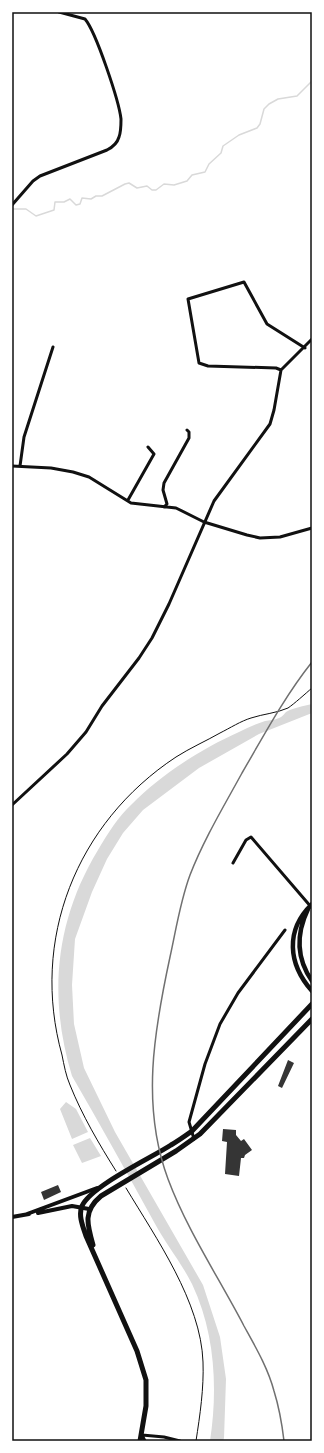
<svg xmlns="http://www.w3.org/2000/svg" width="324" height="1453" font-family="'Crimson Pro',serif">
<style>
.water{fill:#d9d9d9}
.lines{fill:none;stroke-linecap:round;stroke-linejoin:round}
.stream{stroke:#d9d9d9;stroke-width:1.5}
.building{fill:#353535}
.path{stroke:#111;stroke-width:1}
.minor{stroke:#111;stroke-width:3}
.tertiary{stroke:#111;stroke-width:4}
.secondary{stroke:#111;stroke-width:4.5}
.primary{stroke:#111;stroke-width:5}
.rail{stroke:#707070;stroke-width:1.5}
.neatline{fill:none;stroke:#111;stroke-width:1.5}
</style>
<rect width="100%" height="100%" fill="#fff"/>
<!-- water -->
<path class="water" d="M312 704V713L259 734 199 768 143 810 123 833 107 859 92 892 75 939 72 985 74 1024 84 1068 115 1132 203 1285 220 1337 226 1379 224 1438 223 1441H210C218 1389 215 1332 192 1284 181 1262 165 1243 154 1222 127 1173 100 1124 72 1076 48 997 55 921 98 850 108 833 118 817 132 804 160 775 203 748 239 732 247 728 256 724 265 721 269 720 275 720 279 718 282 717 284 714 286 712 293 708 304 706 312 704Z
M66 1102 76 1109 88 1132 72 1139 60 1109Z
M90 1138 101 1156 82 1163 73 1145Z"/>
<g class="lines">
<!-- stream -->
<path class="stream" d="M12 209H26L36 216 54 210 55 202H64L70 199 76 205 80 204 82 198 91 199 96 196H102L125 184 129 183 137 188 147 186 152 190H156L164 184 174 185 187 181 192 175 205 172 209 164 221 153 223 146 239 135 257 128 260 124 264 109 269 104 278 99 297 96 312 81V75"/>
</g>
<!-- building -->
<path class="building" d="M288 1060 294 1063 282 1088 278 1086Z
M223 1129 236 1130V1135L241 1141 244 1139 252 1150 245 1155 244 1158H241L239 1176 225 1174 227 1142 222 1141Z
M58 1185 61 1192 44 1200 41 1192Z"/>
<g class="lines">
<!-- path -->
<path class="path" d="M116 1171C99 1144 82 1115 70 1085 66 1076 64 1065 62 1055 30 940 76 823 176 757 190 748 206 741 220 733 230 728 241 721 251 718 263 714 277 713 288 708 294 704 305 694 312 688
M126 1188C156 1238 201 1302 203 1362 204 1388 200 1415 196 1441"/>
<!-- minor -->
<path class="minor" d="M12 205 33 181 40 176 107 150C113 147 117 144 119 137 121 132 121 124 121 119 119 101 96 32 85 19L59 12
M281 370 276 368 208 366 199 363 188 299 244 282 267 324 305 348
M12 466 51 468 73 472 89 477 131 503 176 508 204 522 247 535 260 538 280 537 312 528
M20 466 24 437 53 347
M128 500 154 454 148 447
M164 507 167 504 163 490 164 483 189 438V432L187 430
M12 805 67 754 86 732 102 706 139 658 152 638 169 604 214 501 270 424 274 410 281 370 312 339
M233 863 246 840 251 837 312 908
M194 1139 189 1122 205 1064 220 1024 238 993 285 930
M142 1435 164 1437 180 1441
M142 1435 145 1441"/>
<!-- tertiary -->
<path class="tertiary" d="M38 1213 72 1206 89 1209
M27 1214 97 1188
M12 1217 29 1214"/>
<!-- secondary -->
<path class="secondary" d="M312 904C285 930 288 964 312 991
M308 909C296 934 296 958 312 981"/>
<!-- primary -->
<path class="primary" d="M93 1245C87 1224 83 1211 101 1196L176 1151 200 1134 312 1019
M140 1441 146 1406V1380L137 1351 86 1236C83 1227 78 1215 82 1206 91 1186 151 1158 171 1145 178 1141 185 1136 192 1131L312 1004"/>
<!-- rail -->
<path class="rail" d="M284 1441C282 1424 279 1407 274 1391 268 1368 255 1346 244 1326 219 1278 187 1230 168 1179 141 1106 154 1031 170 957 176 930 180 902 190 875 204 839 224 806 242 773 264 735 285 696 312 662"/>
</g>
<!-- border -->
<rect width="324" height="1453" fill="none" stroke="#ffffff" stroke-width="26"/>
<rect x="13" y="13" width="298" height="1427" class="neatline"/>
</svg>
